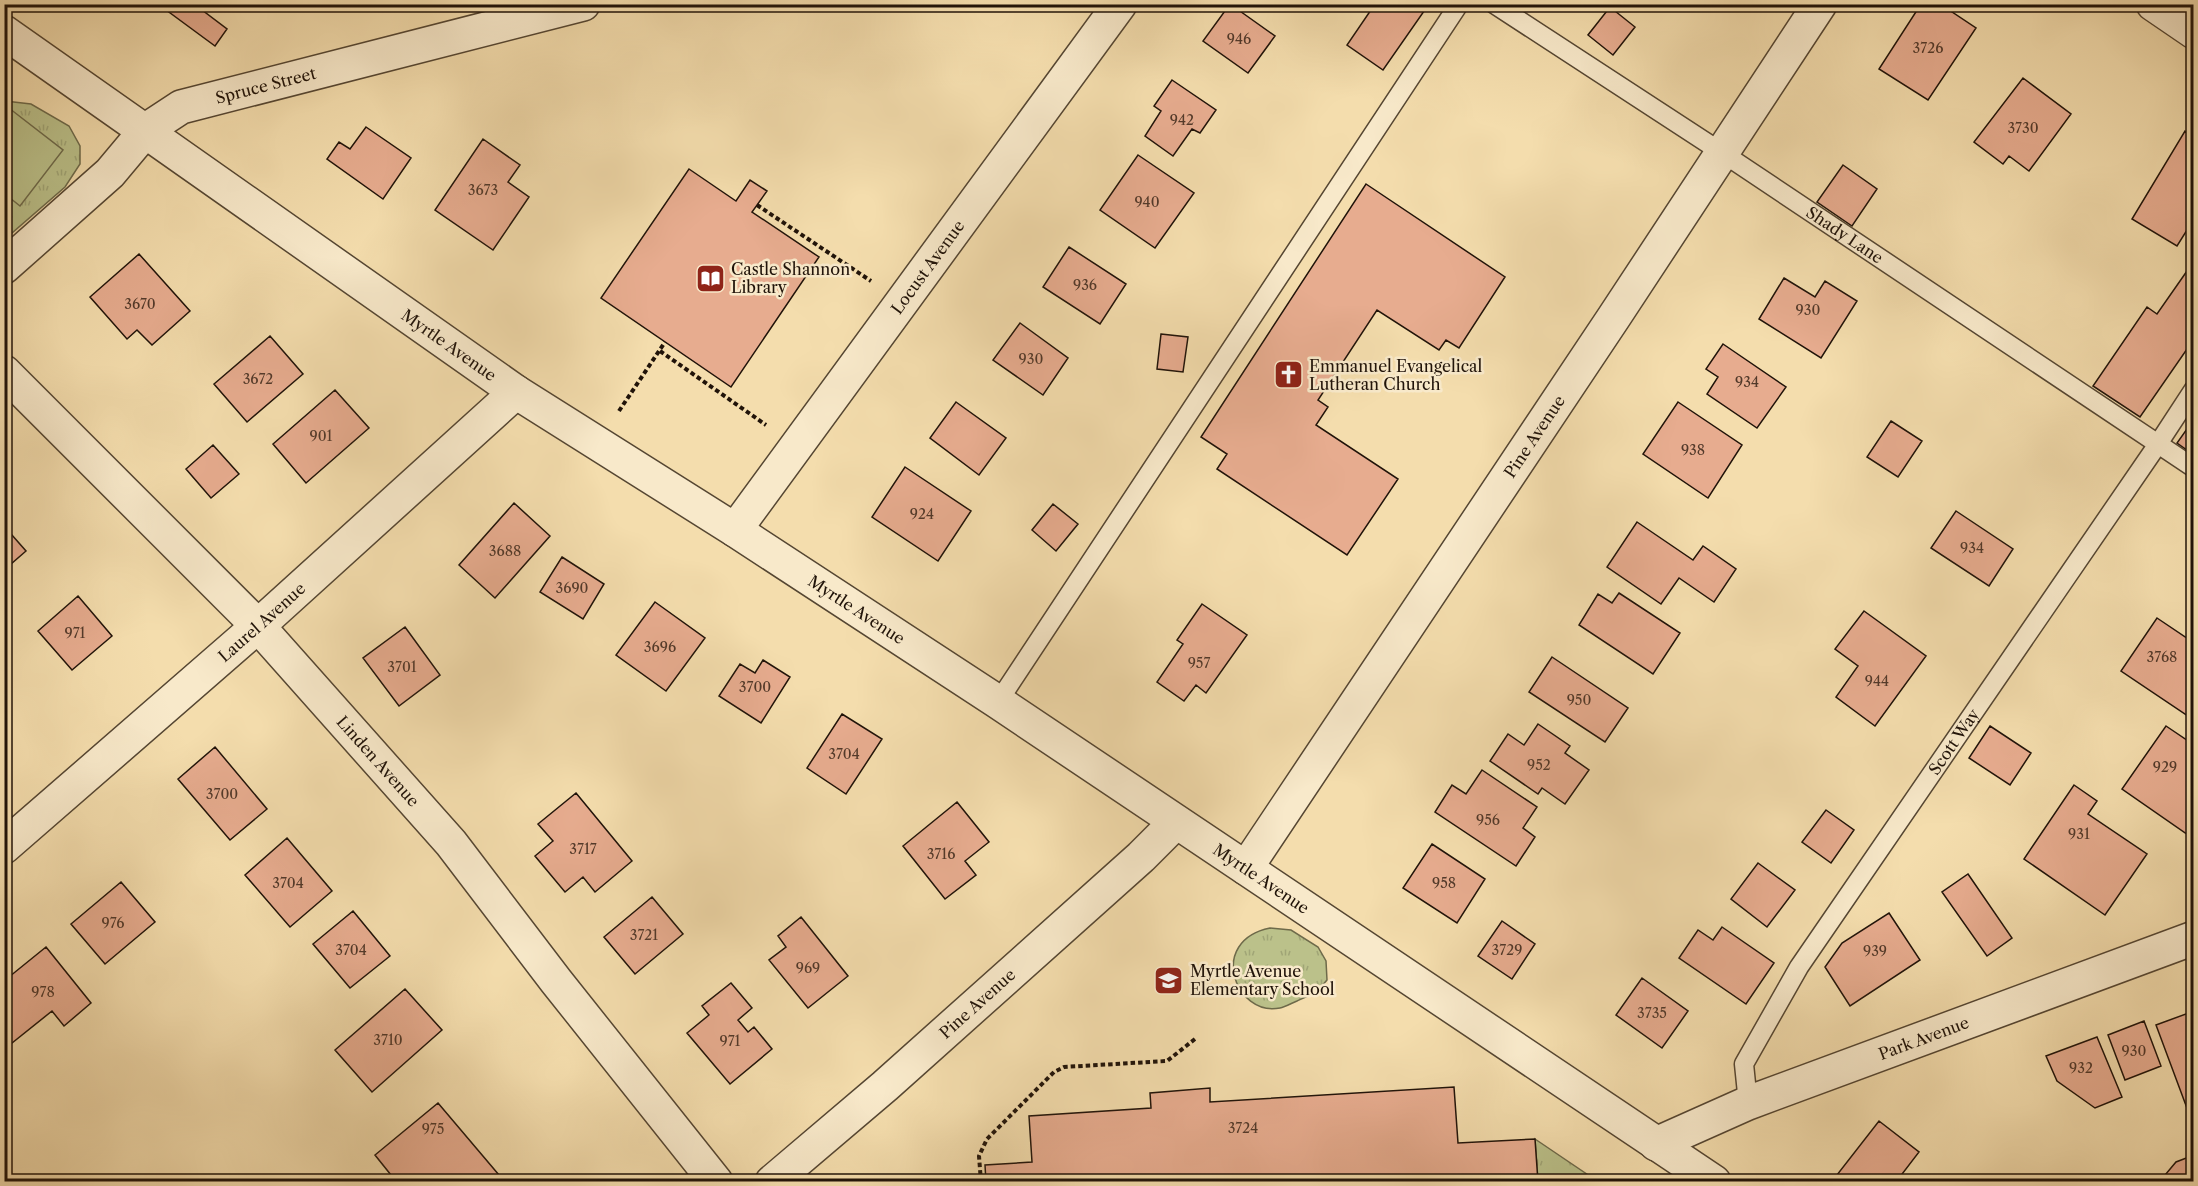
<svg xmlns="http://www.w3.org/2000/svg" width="2198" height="1186" font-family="'Libre Caslon Text',serif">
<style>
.grass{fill:url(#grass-tufts);stroke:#6e6a4a;stroke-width:1.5}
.pitch{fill:#bbc18a;stroke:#6e6a4a;stroke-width:1.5}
.building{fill:#e7ac8f;stroke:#201309;stroke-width:1.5}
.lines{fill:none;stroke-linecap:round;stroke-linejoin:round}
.lane-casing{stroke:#554632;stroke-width:21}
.street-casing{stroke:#554632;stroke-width:36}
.path{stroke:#201309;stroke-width:4;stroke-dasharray:4.5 3;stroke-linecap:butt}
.lane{stroke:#f8e9ca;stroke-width:18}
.street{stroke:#f8e9ca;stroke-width:33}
.labels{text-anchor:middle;stroke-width:5;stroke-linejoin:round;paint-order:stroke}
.number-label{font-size:14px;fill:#52392a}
.street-label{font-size:16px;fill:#201309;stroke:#f8e9ca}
.poi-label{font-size:16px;fill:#201309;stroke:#f8e9ca;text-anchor:start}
</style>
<defs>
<pattern id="grass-tufts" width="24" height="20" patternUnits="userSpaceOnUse" patternTransform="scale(1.5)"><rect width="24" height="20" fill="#bbc18a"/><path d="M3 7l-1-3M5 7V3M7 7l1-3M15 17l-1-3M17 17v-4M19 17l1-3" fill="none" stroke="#a0a576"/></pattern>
</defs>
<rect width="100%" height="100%" fill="#f4ddad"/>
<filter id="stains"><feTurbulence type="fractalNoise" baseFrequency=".00333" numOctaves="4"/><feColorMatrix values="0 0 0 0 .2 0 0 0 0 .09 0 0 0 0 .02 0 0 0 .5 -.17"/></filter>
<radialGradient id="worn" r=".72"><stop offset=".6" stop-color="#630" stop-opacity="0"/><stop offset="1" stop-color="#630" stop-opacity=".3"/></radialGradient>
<!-- grass -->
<path class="grass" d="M5 101 31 104 69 126 80 146V164L65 187 5 239Z
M1270 928 1291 930 1318 947 1326 961 1327 980C1318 992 1310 995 1297 1001 1292 1003 1285 1007 1280 1008 1235 1017 1207 941 1270 928Z
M1535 1139 1597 1181H1538Z"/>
<!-- pitch -->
<path class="pitch" d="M5 105 63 150 20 206 5 194Z"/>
<!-- building -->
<path class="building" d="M158 4H194L227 29 215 46Z
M1230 4 1275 36 1248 73 1203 41Z
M1375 4H1429L1383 70 1347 45Z
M1921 4H1940L1976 28 1928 100 1879 69Z
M1610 7 1635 27 1613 55 1588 35Z
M2023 78 2071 114 2029 171 2009 156 2003 164 1974 142Z
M1172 80 1216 110 1200 133 1192 129 1173 156 1145 136 1161 111 1154 106Z
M366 127 411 158 383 199 327 159 339 142 350 149Z
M2185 131 2194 137V219L2177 246 2132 219Z
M483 139 520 165 508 182 529 197 493 250 435 210Z
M1138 155 1194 193 1155 248 1100 210Z
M1843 165 1877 189 1852 226 1817 202Z
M689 169 736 201 750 180 767 191 752 212 819 257 731 387 601 298Z
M1366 184 1505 277 1459 348 1446 340 1439 350 1377 310 1318 400 1328 407 1316 425 1398 479 1347 555 1217 469 1227 454 1201 437Z
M1069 247 1126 284 1100 324 1043 287Z
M139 254 190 311 152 345 137 330 127 339 90 297Z
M2194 261V339L2140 417 2093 386 2147 307 2157 314Z
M1784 278 1815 297 1825 281 1857 301 1821 358 1759 319Z
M1020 323 1068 358 1043 395 993 360Z
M1161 334 1188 337 1183 372 1157 369Z
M270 336 303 374 247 422 214 384Z
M1723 344 1786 387 1757 428 1707 394 1718 377 1706 369Z
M335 390 369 428 306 483 273 444Z
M956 402 1006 438 979 475 930 438Z
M1678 402 1742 445 1708 498 1643 454Z
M2194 419V455L2177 443Z
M1891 421 1922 441 1898 477 1867 457Z
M213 445 239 474 211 498 186 469Z
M905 467 971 511 938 561 872 517Z
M514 503 550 536 495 598 459 565Z
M1053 504 1078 524 1056 551 1032 530Z
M1956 511 2013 549 1989 586 1931 548Z
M1637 522 1693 560 1703 546 1736 569 1714 602 1679 578 1661 604 1607 567Z
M4 526 26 551 4 570Z
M562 557 604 584 583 619 540 592Z
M1619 593 1680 633 1653 674 1579 625 1598 594 1612 603Z
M78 596 112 636 72 670 38 631Z
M655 602 705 638 666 691 616 655Z
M1202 604 1247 635 1206 693 1196 685 1184 701 1157 682 1183 644 1177 640Z
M1864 611 1926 656 1875 726 1836 697 1858 666 1835 649Z
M2157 618 2194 643V720L2121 671Z
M405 627 440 675 399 706 363 658Z
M1552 657 1628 708 1605 742 1529 692Z
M763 660 790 677 761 723 719 696 740 664 755 673Z
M842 714 882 739 846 794 807 768Z
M1538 724 1570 746 1565 753 1589 770 1565 804 1542 788 1538 794 1490 761 1508 734 1524 745Z
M1990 726 2031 753 2010 785 1969 758Z
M2166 726 2194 745V839L2122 789Z
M215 747 267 809 230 840 178 779Z
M1482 770 1537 807 1523 828 1535 837 1516 866 1435 812 1452 785 1466 794Z
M2074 785 2097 801 2088 814 2147 854 2105 915 2024 859Z
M576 793 632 861 595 892 583 877 565 892 535 856 553 841 538 824Z
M957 802 989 842 965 861 976 875 945 899 903 846Z
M1826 810 1854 830 1831 863 1802 842Z
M287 838 332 891 290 927 245 875Z
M1432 844 1485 879 1457 923 1403 888Z
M1758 863 1795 890 1767 927 1731 899Z
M1968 874 2012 938 1987 956 1942 892Z
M121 882 155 922 105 964 71 924Z
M652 897 683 934 635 974 604 937Z
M353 911 390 956 350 988 313 944Z
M1889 913 1920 960 1850 1006 1825 967 1842 943Z
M801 917 848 976 808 1008 769 960 786 947 778 936Z
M1502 921 1535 944 1512 979 1478 956Z
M1722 927 1774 963 1746 1004 1679 958 1698 930 1713 940Z
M46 947 91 1003 64 1026 52 1011 12 1043 4 1035V981Z
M1642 978 1688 1011 1662 1048 1616 1015Z
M731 983 752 1008 738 1020 748 1032 754 1027 772 1049 730 1084 687 1033 709 1015 702 1006Z
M405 989 442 1030 372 1092 335 1050Z
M2194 1011V1127L2156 1025Z
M2144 1021 2161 1066 2125 1080 2108 1035Z
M2097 1037 2122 1097 2095 1108 2057 1081 2046 1056Z
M1454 1087 1458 1143 1535 1139 1538 1182H986L985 1165 1032 1162 1029 1116 1151 1108 1150 1093 1210 1088V1102Z
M438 1103 499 1175 492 1182H393L395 1180 375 1155Z
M1879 1121 1919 1152 1896 1182H1836L1833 1180Z
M2194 1155V1182H2175L2165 1175 2176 1162Z"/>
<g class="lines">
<defs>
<g id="lane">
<path id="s1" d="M1494 4 1721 152 2194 468"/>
<path d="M998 702 1459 4"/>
<path id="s2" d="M1748 1103 1744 1064 1799 967 2158 444 2194 389"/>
</g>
<g id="street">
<path d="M2153 4 2194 32"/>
<path id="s3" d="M4 32 516 392 735 530 998 702 1714 1182"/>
<path id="s4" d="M4 267 110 173 146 130 181 107 583 4"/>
<path id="s5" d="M4 372 258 626 451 843 556 981 716 1182"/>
<path id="s6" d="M735 530 1120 4"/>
<path id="s7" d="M4 847 258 626 516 392"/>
<path id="s8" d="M1246 868 1614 317 1820 4"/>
<path id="s9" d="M1656 1144 1748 1103 2194 938"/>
<path id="s10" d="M772 1182 885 1086 1141 857 1176 822"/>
</g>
</defs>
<!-- lane casing -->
<use href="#lane" class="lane-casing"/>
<!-- street casing -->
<use href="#street" class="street-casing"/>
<!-- path -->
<path class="path" d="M757 205 871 281
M660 351 766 425
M619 411 665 342
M981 1182 979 1156 987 1139 1054 1072 1064 1067 1167 1061 1195 1039"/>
<!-- lane -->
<use href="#lane" class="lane"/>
<!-- street -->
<use href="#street" class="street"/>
</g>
<!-- icons -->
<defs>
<symbol id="library-square" viewBox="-11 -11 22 22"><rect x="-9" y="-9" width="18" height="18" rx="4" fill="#8f2418" stroke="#f8e9ca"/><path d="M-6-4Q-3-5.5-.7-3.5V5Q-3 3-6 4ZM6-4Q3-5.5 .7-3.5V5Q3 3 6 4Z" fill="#fff"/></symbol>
<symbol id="church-square" viewBox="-11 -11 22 22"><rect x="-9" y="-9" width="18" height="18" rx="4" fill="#8f2418" stroke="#f8e9ca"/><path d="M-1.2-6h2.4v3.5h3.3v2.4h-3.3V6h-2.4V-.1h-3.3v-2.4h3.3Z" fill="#fff"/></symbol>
<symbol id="school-square" viewBox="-11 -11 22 22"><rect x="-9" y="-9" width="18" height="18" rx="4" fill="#8f2418" stroke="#f8e9ca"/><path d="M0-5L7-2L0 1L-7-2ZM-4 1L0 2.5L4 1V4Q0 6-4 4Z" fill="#fff"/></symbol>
</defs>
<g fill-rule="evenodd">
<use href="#library-square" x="694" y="262" width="33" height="33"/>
<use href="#church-square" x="1272" y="358" width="33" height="33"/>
<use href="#school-square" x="1152" y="964" width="33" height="33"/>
</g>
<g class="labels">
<!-- number labels -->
<g class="number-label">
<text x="1239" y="44">946</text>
<text x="1928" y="53">3726</text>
<text x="1182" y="125">942</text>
<text x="2023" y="133">3730</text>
<text x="483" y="195">3673</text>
<text x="1147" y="207">940</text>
<text x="1085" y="290">936</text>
<text x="140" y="309">3670</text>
<text x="1808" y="315">930</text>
<text x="1031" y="364">930</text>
<text x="258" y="384">3672</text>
<text x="1747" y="387">934</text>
<text x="321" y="441">901</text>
<text x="1693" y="455">938</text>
<text x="922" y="519">924</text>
<text x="1972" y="553">934</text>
<text x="505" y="556">3688</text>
<text x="572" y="593">3690</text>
<text x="75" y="638">971</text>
<text x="660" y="652">3696</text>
<text x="2162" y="662">3768</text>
<text x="1199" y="668">957</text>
<text x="402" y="672">3701</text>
<text x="1877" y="686">944</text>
<text x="755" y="692">3700</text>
<text x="1579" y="705">950</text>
<text x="844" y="759">3704</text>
<text x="1539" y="770">952</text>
<text x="2165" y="772">929</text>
<text x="222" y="799">3700</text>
<text x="1488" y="825">956</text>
<text x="2079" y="839">931</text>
<text x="583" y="854">3717</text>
<text x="941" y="859">3716</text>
<text x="288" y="888">3704</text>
<text x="1444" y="888">958</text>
<text x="113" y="928">976</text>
<text x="644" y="940">3721</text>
<text x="351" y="955">3704</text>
<text x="1507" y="955">3729</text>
<text x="1875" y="956">939</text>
<text x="808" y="973">969</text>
<text x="43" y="997">978</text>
<text x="1652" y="1018">3735</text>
<text x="388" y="1045">3710</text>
<text x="730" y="1046">971</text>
<text x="2134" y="1056">930</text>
<text x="2081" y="1073">932</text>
<text x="1243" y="1133">3724</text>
<text x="433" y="1134">975</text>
</g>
<!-- street labels -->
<g class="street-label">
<text dy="6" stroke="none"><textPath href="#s4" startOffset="327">Spruce Street</textPath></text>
<text dy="6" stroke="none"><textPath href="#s1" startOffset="420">Shady Lane</textPath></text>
<text dy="6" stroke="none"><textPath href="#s6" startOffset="326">Locust Avenue</textPath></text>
<text dy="6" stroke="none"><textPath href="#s3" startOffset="544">Myrtle Avenue</textPath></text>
<text dy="6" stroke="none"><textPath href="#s8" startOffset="519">Pine Avenue</textPath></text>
<text dy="6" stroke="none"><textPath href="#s3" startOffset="1030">Myrtle Avenue</textPath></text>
<text dy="6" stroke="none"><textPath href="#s7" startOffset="342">Laurel Avenue</textPath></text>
<text dy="6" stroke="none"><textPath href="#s2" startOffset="424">Scott Way</textPath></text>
<text dy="6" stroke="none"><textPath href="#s5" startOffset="540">Linden Avenue</textPath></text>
<text dy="6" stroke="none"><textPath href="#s3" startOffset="1516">Myrtle Avenue</textPath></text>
<text dy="6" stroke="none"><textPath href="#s10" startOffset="272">Pine Avenue</textPath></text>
<text dy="6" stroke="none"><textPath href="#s9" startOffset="288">Park Avenue</textPath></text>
</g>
<!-- poi labels -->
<g class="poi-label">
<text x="731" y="275">Castle Shannon<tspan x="731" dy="18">Library</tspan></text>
<text x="1309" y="372">Emmanuel Evangelical<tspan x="1309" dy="18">Lutheran Church</tspan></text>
<text x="1190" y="977">Myrtle Avenue<tspan x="1190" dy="18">Elementary School</tspan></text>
</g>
</g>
<!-- margin -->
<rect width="2198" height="1186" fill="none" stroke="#f4ddad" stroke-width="24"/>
<rect x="6" y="6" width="2186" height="1174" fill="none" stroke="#201309" stroke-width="3"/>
<rect x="12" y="12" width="2174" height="1162" fill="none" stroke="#201309" stroke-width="1.5"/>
<rect width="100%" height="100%" filter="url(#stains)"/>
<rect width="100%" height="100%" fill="url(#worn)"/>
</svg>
